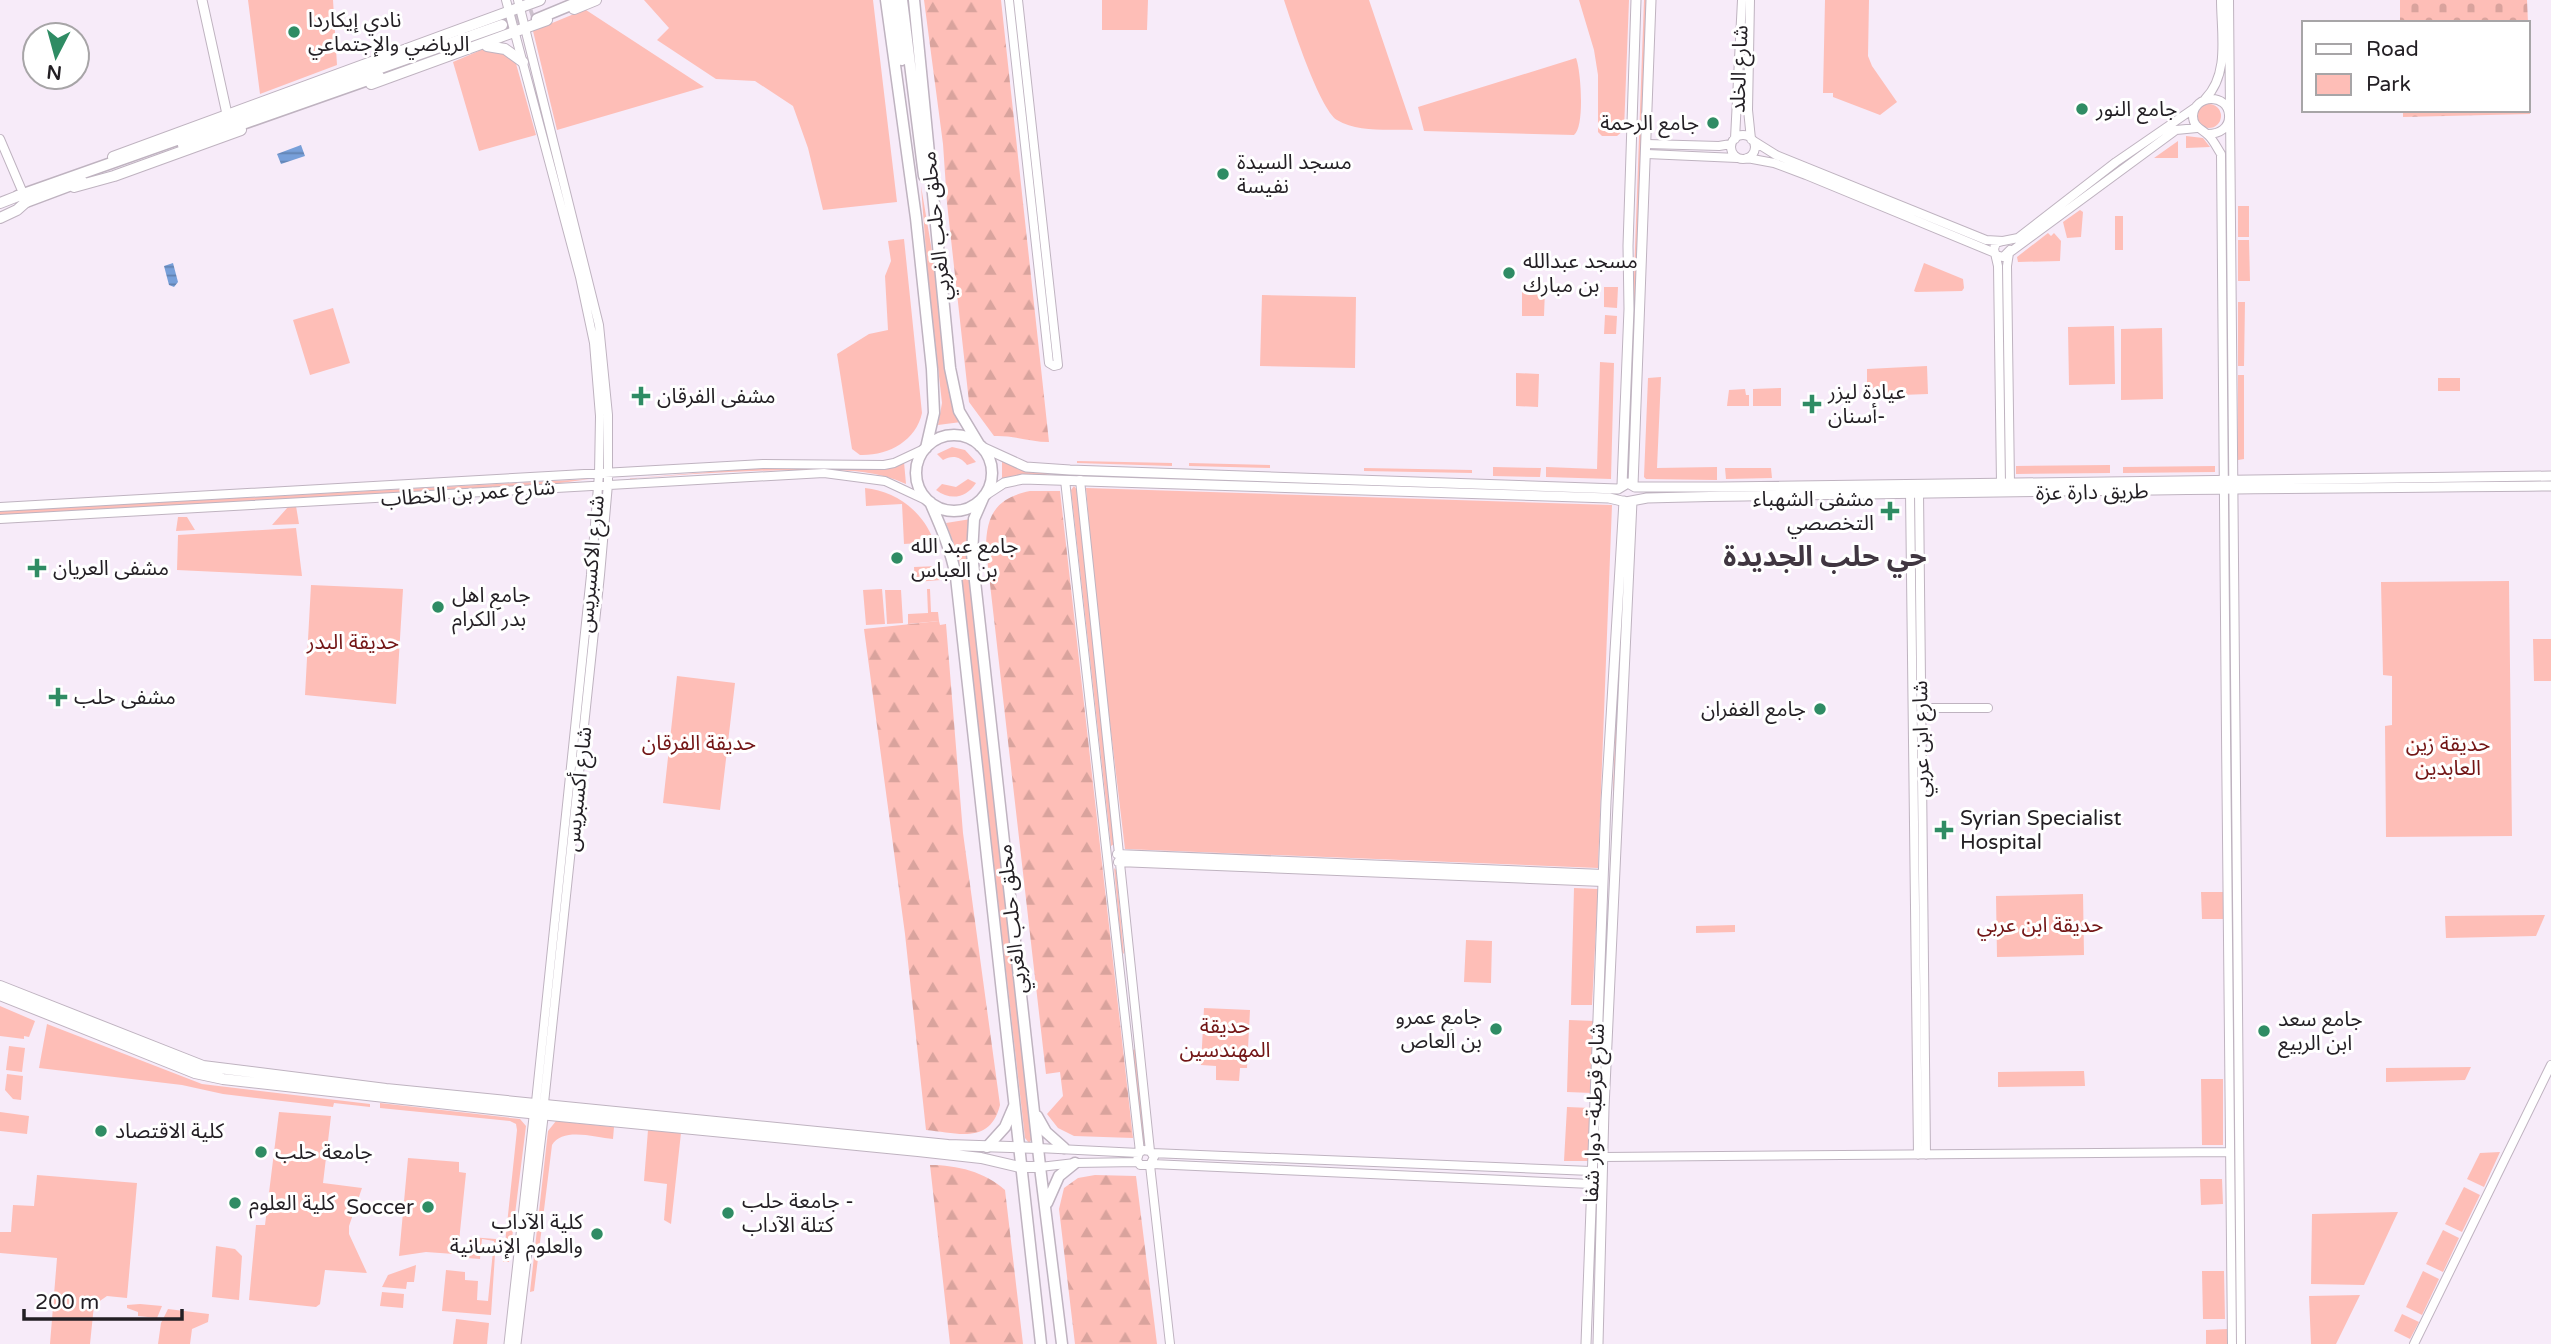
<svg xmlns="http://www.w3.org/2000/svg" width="2551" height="1344" font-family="'Varela Round','Noto Sans Arabic',sans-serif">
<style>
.green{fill:#febeb7}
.forest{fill:url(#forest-firs)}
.cemetery{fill:url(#cemetery-stones)}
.water{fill:url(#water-rules)}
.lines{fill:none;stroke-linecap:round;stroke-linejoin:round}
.trunk-tunnel{stroke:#cdc2ce;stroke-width:10;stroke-dasharray:10 5;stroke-linecap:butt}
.tertiary-casing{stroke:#bfb3c0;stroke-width:10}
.secondary-casing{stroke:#bfb3c0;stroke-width:11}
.primary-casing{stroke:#bfb3c0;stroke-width:12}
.trunk-casing{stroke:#bfb3c0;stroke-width:13}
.tertiary{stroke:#fff;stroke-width:8}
.secondary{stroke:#fff;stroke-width:9}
.primary{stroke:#fff;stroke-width:10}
.trunk{stroke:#fff;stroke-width:10}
.poi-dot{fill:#2f8c64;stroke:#fff;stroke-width:2.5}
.labels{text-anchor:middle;stroke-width:6;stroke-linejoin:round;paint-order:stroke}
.poi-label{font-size:21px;fill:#231f24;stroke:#fff;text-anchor:start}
.street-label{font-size:21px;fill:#231f24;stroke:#fff}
.park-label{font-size:21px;fill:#731616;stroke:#fff}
.district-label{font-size:28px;font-weight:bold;fill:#403641;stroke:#fff}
</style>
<defs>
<pattern id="forest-firs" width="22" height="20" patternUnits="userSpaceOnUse" patternTransform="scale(1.75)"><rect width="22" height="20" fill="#febeb7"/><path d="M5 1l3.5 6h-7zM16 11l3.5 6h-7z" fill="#d9a39d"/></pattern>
<pattern id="cemetery-stones" width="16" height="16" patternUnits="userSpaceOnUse" patternTransform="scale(1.75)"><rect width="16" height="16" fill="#febeb7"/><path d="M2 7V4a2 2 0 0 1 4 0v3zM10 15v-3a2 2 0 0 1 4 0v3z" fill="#d9a39d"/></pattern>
<pattern id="water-rules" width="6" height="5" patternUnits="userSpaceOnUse" patternTransform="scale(1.75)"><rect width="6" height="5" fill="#779fd9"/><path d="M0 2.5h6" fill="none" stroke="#6181b0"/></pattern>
</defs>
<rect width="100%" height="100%" fill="#f7ebf9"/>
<!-- green -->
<path class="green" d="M248 0H333L337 65 260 94Z
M644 0H873L897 202 823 210 808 148 793 106 755 81 716 79 657 40 669 28Z
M1102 0H1148L1147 30H1102Z
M1284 0H1369L1413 130C1389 129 1358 133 1337 120 1319 108 1292 24 1284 0Z
M1579 0H1629L1624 130 1617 136H1602L1598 132V75L1594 50Z
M1644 0H1648L1637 303H1633Z
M1825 0H1869L1868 56 1872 66 1897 102 1880 115 1833 97V93H1823Z
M586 9V10L704 87 557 130 533 31Z
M493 48 515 60 536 135 479 151 453 62 481 50Z
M1576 58C1581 70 1585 127 1574 135L1424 131 1418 107Z
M2197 116a12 12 0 1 1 24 0a12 12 0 1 1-24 0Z
M2186 136 2203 138 2210 147 2186 148Z
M2178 141V158H2154Z
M921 186 936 275 948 389 961 422 938 425 942 403 928 278Z
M2238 206H2249V237H2238Z
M2080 210 2083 212 2081 237 2067 238 2063 222Z
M2115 216H2123V250H2115Z
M2048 233 2051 236 2054 233 2061 241 2060 261 2018 262 2017 257Z
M904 239 922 413C916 441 888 456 860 455L852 449 837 354 869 334 888 330 885 276 891 261 888 241Z
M2238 240H2249L2250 281H2238Z
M1924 263 1963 279 1964 288 1962 291 1916 292 1914 291Z
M1604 287H1618L1617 308 1604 307Z
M1522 288 1545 289 1544 316H1522Z
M1262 295 1356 297 1355 368 1260 366Z
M2238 302H2245L2244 366H2238Z
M333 308 350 363 310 375 293 320Z
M1633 314H1636L1631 470 1629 472 1627 470Z
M1605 315 1617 316 1616 334H1604Z
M2114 326 2115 384 2069 385 2068 327Z
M2162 328 2163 399 2121 400V329Z
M1600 362 1614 363 1611 479 1546 477V467L1597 469Z
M1927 366 1928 394 1874 396 1873 387H1867V369Z
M1516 373 1539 374 1538 407 1516 406Z
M2238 375H2244V459L2238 460Z
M1661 377 1657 468 1717 467V480L1646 479 1644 477 1648 378Z
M2438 378H2460V391H2438Z
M1781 388V406H1753V389Z
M1745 389 1746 395H1749V406H1727L1729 390Z
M952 447 965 450 976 462 967 465C960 456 952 455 943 460L937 454Z
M1002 460 1022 469 1059 473 1002 481Z
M1077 461 1172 463V466L1077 463Z
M904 462 906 484C872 468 836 470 800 470 741 470 682 475 623 479L758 468 873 470 885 469Z
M1189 463 1270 465V468L1189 466Z
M2110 465V473L2016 474V466Z
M2215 466V472L2123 473V467Z
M1493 467 1541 468 1540 477 1493 476Z
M1364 468 1472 470V473L1364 471Z
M1725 468H1771L1772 478 1726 479Z
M590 479 538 486 0 515V511Z
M968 479 976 483C966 498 951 501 936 490L942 484 956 487Z
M1074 486 1077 490 1114 844 1111 846 1071 490Z
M865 488C896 491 924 512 934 542L904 544 902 504 866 506Z
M1086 488 1612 505 1598 868 1125 849 1097 615Z
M296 506 299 524 272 525 288 507Z
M1624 508H1628L1615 792 1613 790Z
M178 517H187L195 530 176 531Z
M971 519 967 535 972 607 1033 1137 1029 1143 1025 1138 959 558 946 523Z
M296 528 302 576 177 570 178 535Z
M939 566 941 580 915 582 914 567Z
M2509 581 2512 836 2386 837 2385 726 2392 725V676L2383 675 2381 582Z
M311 585 403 589 396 704 305 695Z
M882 589 885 624 866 625 863 590Z
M927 589H930L931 612H938L939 621 908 624V614L928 613Z
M885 590H901L903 623 887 624Z
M2533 639H2551V681H2534Z
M677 676 735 683 720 810 663 803Z
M1114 868 1116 870 1124 954 1122 952Z
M1574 888 1598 889 1592 1005H1571Z
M2201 892H2223V919H2202Z
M2083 894 2084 955 1997 957 1996 896Z
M2545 915 2536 936 2446 938 2445 916Z
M1735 925V932L1696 933V926Z
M1466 940 1492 941 1491 983 1464 982Z
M0 1006 35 1021 29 1037 24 1036V1039L0 1036Z
M1204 1008 1250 1010 1247 1068H1240L1239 1081 1216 1080V1066L1201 1065Z
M1569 1020 1595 1021 1592 1093 1567 1092Z
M47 1024 202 1084 370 1104V1107L334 1103 333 1107 223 1094 182 1085 39 1068Z
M9 1046 25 1048 22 1072 6 1070Z
M1136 1049 1146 1147H1142L1133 1050Z
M2471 1067 2465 1080 2386 1082V1068Z
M2084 1071 2085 1086 1998 1087V1072Z
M7 1074 23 1076 21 1100 13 1099 5 1090Z
M2201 1079H2223V1145H2202Z
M380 1103 520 1119 526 1126 509 1262H503L517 1130 516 1124 510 1121 380 1108Z
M1567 1107 1591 1108 1588 1161H1564Z
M0 1112 29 1116 27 1134 0 1131Z
M279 1112 331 1116 323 1183 362 1188 349 1226V1234L367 1273 325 1270 320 1304 316 1307 249 1300 256 1225H265Z
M556 1121 614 1127 613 1139C595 1137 562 1127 552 1145L534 1291 530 1292 548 1131Z
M648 1130 681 1133 671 1224 664 1220 667 1184 644 1181Z
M2500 1152 2484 1187 2467 1179 2480 1153Z
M408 1158 459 1162V1172L466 1173 458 1251 454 1254 426 1252 399 1256Z
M37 1175 137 1183 127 1298 107 1296 94 1305 90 1344H50L57 1258 0 1253V1232H11L13 1205 34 1206Z
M2200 1179H2222L2223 1204 2201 1205Z
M2464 1187 2480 1195 2462 1232 2445 1224Z
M2398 1212 2364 1285 2311 1284 2312 1214Z
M2443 1230 2459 1238 2443 1272 2426 1264Z
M470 1237 496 1239 491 1315 442 1311 446 1270 465 1272V1280L478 1281 477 1300 488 1301 494 1241 482 1239 480 1259 467 1258Z
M216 1246 235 1249 242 1256 239 1300 212 1297Z
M416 1265 414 1282H407L406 1289 382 1287 388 1275Z
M2202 1271H2224L2225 1319H2203Z
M2423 1271 2439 1279 2422 1315 2406 1307Z
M382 1292 404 1294 403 1308 380 1306Z
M2360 1295 2336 1344H2311L2309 1296Z
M140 1304 162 1306 157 1318 138 1316V1312L127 1308V1305Z
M168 1309 209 1314 208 1322 192 1329 190 1344H158L161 1323Z
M2402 1314 2419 1322 2410 1339 2394 1331Z
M456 1319 489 1323 487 1344H453Z
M2228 1329V1344H2206V1330Z"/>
<!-- forest -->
<path class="forest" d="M924 0H1001L1049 442C1030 442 1013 435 994 436L969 402 947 203 943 144Z
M1030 491H1060L1133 1138 1074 1136 1058 1128 1047 1114 1063 1096 1060 1072 1046 1074 986 549C986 515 996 498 1030 491Z
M939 621 940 625 946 624 963 833 1000 1105C990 1145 958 1133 926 1130L905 934 864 629Z
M930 1165C957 1165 985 1172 1005 1190L1023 1344H950Z
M1095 1175 1136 1176 1157 1344H1075L1059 1209 1064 1188 1078 1178Z"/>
<!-- cemetery -->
<path class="cemetery" d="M2400 0H2527L2528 23H2400Z
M2528 50 2530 114 2403 117V110H2528Z"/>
<!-- water -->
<path class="water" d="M301 145 305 156 281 164 277 154Z
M173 263 178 282 174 287 169 285 164 266Z"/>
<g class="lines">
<!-- trunk-tunnel -->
<path class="trunk-tunnel" d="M502 25 534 14"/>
<defs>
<path id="tertiary" d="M506 0 580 277 594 343 600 416 599 474 591 575 536 1102
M518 0 599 325 608 415V484L600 575 544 1103
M1009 0 1049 363 1054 366 1058 365 1018 0
M1750 0 1748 110 1751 139
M2229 0 2241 1344
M2205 99C2230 74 2221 33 2221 0
M2208 134C2219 134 2230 128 2229 115 2228 93 2194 94 2193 116 2193 128 2203 129 2209 136 2214 141 2217 148 2221 154 2227 551 2225 947 2232 1344
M1731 147a12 12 0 1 1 24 0a12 12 0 1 1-24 0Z
M0 139 23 193
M1735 139 1742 0
M1752 140 1776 155 1986 240 2003 241 2018 238 2116 162 2196 107
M1647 144 1719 146 1731 144
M1647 154 1737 158
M1747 158 1774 163 1806 175 1995 253
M1996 255 2003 257 2010 250
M1065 480 1140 1152
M1080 480 1150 1151 1154 1157 1150 1165H1140L1137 1160 1139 1153 1143 1150 1150 1151
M2001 484 1998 266 1994 249 1996 243 2003 241
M2010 484 2007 266 2009 253 2176 130 2197 128
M1910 492 1918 1155
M1919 492 1926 1155
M0 507 763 464 884 465 894 463 926 448
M0 519 824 473 885 481 930 502
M1921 708H1988
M1117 854 1603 874
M1118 862 1603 882
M1038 1148 1139 1153
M1152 1153 1591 1171
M1603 1157 2230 1152
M1152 1164 1591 1184
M1150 1165 1170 1344
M1040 1167 1075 1163 1138 1162
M2414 1344 2551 1065"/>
<path id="secondary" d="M202 0 227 114
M980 446 1026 467 1070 470 1618 489
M1622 485 1629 309 1628 246 1636 0
M1633 485 1651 0
M1618 489 1628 483 1635 487H1721L2551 476
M984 496 1004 483 1023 479 1609 498 1626 502 1647 498C1949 491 2250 489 2551 486
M509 1344 535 1108
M516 1344 544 1109
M1586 1344 1606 801 1624 501
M1598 1344 1604 1108 1632 501"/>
<path id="primary" d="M574 9 596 0
M487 46 505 49 523 62
M371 84 547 20
M113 157 540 0
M74 187 114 176 241 130
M0 203 18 196
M0 218 17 210 26 202
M0 986 203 1066 386 1089 948 1145 1038 1148
M0 995 195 1073 223 1079 519 1112 918 1151 981 1158 1020 1167H1040"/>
<path id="trunk" d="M886 0 916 218 932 369 934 413 926 448
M895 0 902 60
M902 0 924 176
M914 0 950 368 959 411 980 446
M537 19 583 0
M183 145 379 76
M18 196 502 25
M26 202 82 181
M916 473a38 38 0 1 1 76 0a38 38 0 1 1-76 0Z
M984 496 974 519 972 554 1041 1175 1062 1344
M930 502C941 527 951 550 956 577L1041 1344
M1037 1116 1046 1132 1064 1148
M987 1147 1005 1127 1014 1106
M1047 1203 1059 1176 1075 1163"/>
</defs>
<!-- tertiary casing -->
<use href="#tertiary" class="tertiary-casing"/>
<!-- secondary casing -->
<use href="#secondary" class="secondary-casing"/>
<!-- primary casing -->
<use href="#primary" class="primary-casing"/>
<!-- trunk casing -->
<use href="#trunk" class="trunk-casing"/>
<!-- tertiary -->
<use href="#tertiary" class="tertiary"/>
<!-- secondary -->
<use href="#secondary" class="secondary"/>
<!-- primary -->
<use href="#primary" class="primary"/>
<!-- trunk -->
<use href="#trunk" class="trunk"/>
</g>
<!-- markers -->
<g class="poi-dot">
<circle cx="294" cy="32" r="7"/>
<circle cx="2082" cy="109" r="7"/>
<circle cx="1713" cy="123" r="7"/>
<circle cx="1223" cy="174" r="7"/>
<circle cx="1509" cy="273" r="7"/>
<path d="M637.5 385.5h7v7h7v7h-7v7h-7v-7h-7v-7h7z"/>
<path d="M1808.5 393.5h7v7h7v7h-7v7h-7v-7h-7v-7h7z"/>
<path d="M1886.5 500.5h7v7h7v7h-7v7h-7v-7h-7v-7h7z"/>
<circle cx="897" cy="558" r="7"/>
<path d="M33.5 557.5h7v7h7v7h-7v7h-7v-7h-7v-7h7z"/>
<circle cx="438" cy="607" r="7"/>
<path d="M54.5 686.5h7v7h7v7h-7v7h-7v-7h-7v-7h7z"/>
<circle cx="1820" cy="709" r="7"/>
<path d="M1940.5 819.5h7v7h7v7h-7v7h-7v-7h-7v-7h7z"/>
<circle cx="1496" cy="1029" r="7"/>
<circle cx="2264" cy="1031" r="7"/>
<circle cx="101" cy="1131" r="7"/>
<circle cx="261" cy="1152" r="7"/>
<circle cx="235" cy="1203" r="7"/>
<circle cx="428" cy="1207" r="7"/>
<circle cx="728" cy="1213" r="7"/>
<circle cx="597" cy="1234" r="7"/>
</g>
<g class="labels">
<!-- poi labels -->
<g class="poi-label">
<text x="308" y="27">نادي إيكاردا<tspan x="308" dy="24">الرياضي والإجتماعي</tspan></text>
<text x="2096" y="116">جامع النور</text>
<text x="1699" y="130" text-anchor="end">جامع الرحمة</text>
<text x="1237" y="169">مسجد السيدة<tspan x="1237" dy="24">نفيسة</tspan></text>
<text x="1523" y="268">مسجد عبدالله<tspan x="1523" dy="24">بن مبارك</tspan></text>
<text x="1828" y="399">عيادة ليزر<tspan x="1828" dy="24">أسنان-</tspan></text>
<text x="657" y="403">مشفى الفرقان</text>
<text x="1874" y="506" text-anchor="end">مشفى الشهباء<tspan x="1874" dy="24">التخصصي</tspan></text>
<text x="911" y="553">جامع عبد الله<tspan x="911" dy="24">بن العباس</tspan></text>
<text x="53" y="575">مشفى العريان</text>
<text x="452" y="602">جامع اهل<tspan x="452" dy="24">بدر الكرام</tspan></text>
<text x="74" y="704">مشفى حلب</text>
<text x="1806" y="716" text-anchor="end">جامع الغفران</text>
<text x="1960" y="825">Syrian Specialist<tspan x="1960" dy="24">Hospital</tspan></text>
<text x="1482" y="1024" text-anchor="end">جامع عمرو<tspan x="1482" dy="24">بن العاص</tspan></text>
<text x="2278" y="1026">جامع سعد<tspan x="2278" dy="24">ابن الربيع</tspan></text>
<text x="115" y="1138">كلية الاقتصاد</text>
<text x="275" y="1159">جامعة حلب</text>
<text x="742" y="1208">جامعة حلب -<tspan x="742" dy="24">كتلة الآداب</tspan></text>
<text x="249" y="1210">كلية العلوم</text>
<text x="414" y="1214" text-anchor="end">Soccer</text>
<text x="583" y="1229" text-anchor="end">كلية الآداب<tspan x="583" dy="24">والعلوم الإنسانية</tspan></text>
</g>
<!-- street labels -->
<g class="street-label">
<text transform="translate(1739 69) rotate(-88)" y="7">شارع الخلد</text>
<text transform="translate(936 226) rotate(-96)" y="7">محلق حلب الغربي</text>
<text transform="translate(2092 492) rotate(-1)" y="7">طريق دارة عزة</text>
<text transform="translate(468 493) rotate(-4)" y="7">شارع عمر بن الخطاب</text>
<text transform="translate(591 564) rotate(-85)" y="7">شارع الاكسبريس</text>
<text transform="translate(1921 739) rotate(-91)" y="7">شارع ابن عربي</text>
<text transform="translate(578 789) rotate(-84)" y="7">شارع أكسبريس</text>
<text transform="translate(1012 919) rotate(-96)" y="7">محلق حلب الغربي</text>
<text transform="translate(1594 1113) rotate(-88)" y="7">شارع قرطبة- دوار شفا</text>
</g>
<!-- park labels -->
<g class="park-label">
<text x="353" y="649">حديقة البدر</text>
<text x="699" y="750">حديقة الفرقان</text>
<text x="2448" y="751">حديقة زين<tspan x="2448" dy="24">العابدين</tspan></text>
<text x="2040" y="932">حديقة ابن عربي</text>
<text x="1225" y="1033">حديقة<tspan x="1225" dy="24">المهندسين</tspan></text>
</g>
<!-- district labels -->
<g class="district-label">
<text x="1825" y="566">حي حلب الجديدة</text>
</g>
</g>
<!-- legend -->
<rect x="2302" y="21" width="228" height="91" fill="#ffffff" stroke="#a7a5a7" stroke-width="2"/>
<rect x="2316" y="44" width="35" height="10" fill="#ffffff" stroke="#a7a5a7" stroke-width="2"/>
<text x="2366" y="56" font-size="21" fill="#231f24">Road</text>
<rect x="2316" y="74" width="35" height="21" fill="#febeb7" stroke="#a7a5a7" stroke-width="2"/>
<text x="2366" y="91" font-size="21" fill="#231f24">Park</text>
<!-- north arrow -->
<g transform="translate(56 56) rotate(186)"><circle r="33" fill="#ffffff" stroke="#a7a5a7" stroke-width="2"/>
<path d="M0-5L12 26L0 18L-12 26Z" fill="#2f8c64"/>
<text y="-10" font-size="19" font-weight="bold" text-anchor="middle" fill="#231f24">N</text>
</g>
<!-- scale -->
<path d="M24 1309v10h158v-10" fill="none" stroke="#231f24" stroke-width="3.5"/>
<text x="35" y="1309" font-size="21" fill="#231f24" stroke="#ffffff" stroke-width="5" paint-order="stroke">200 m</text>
</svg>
